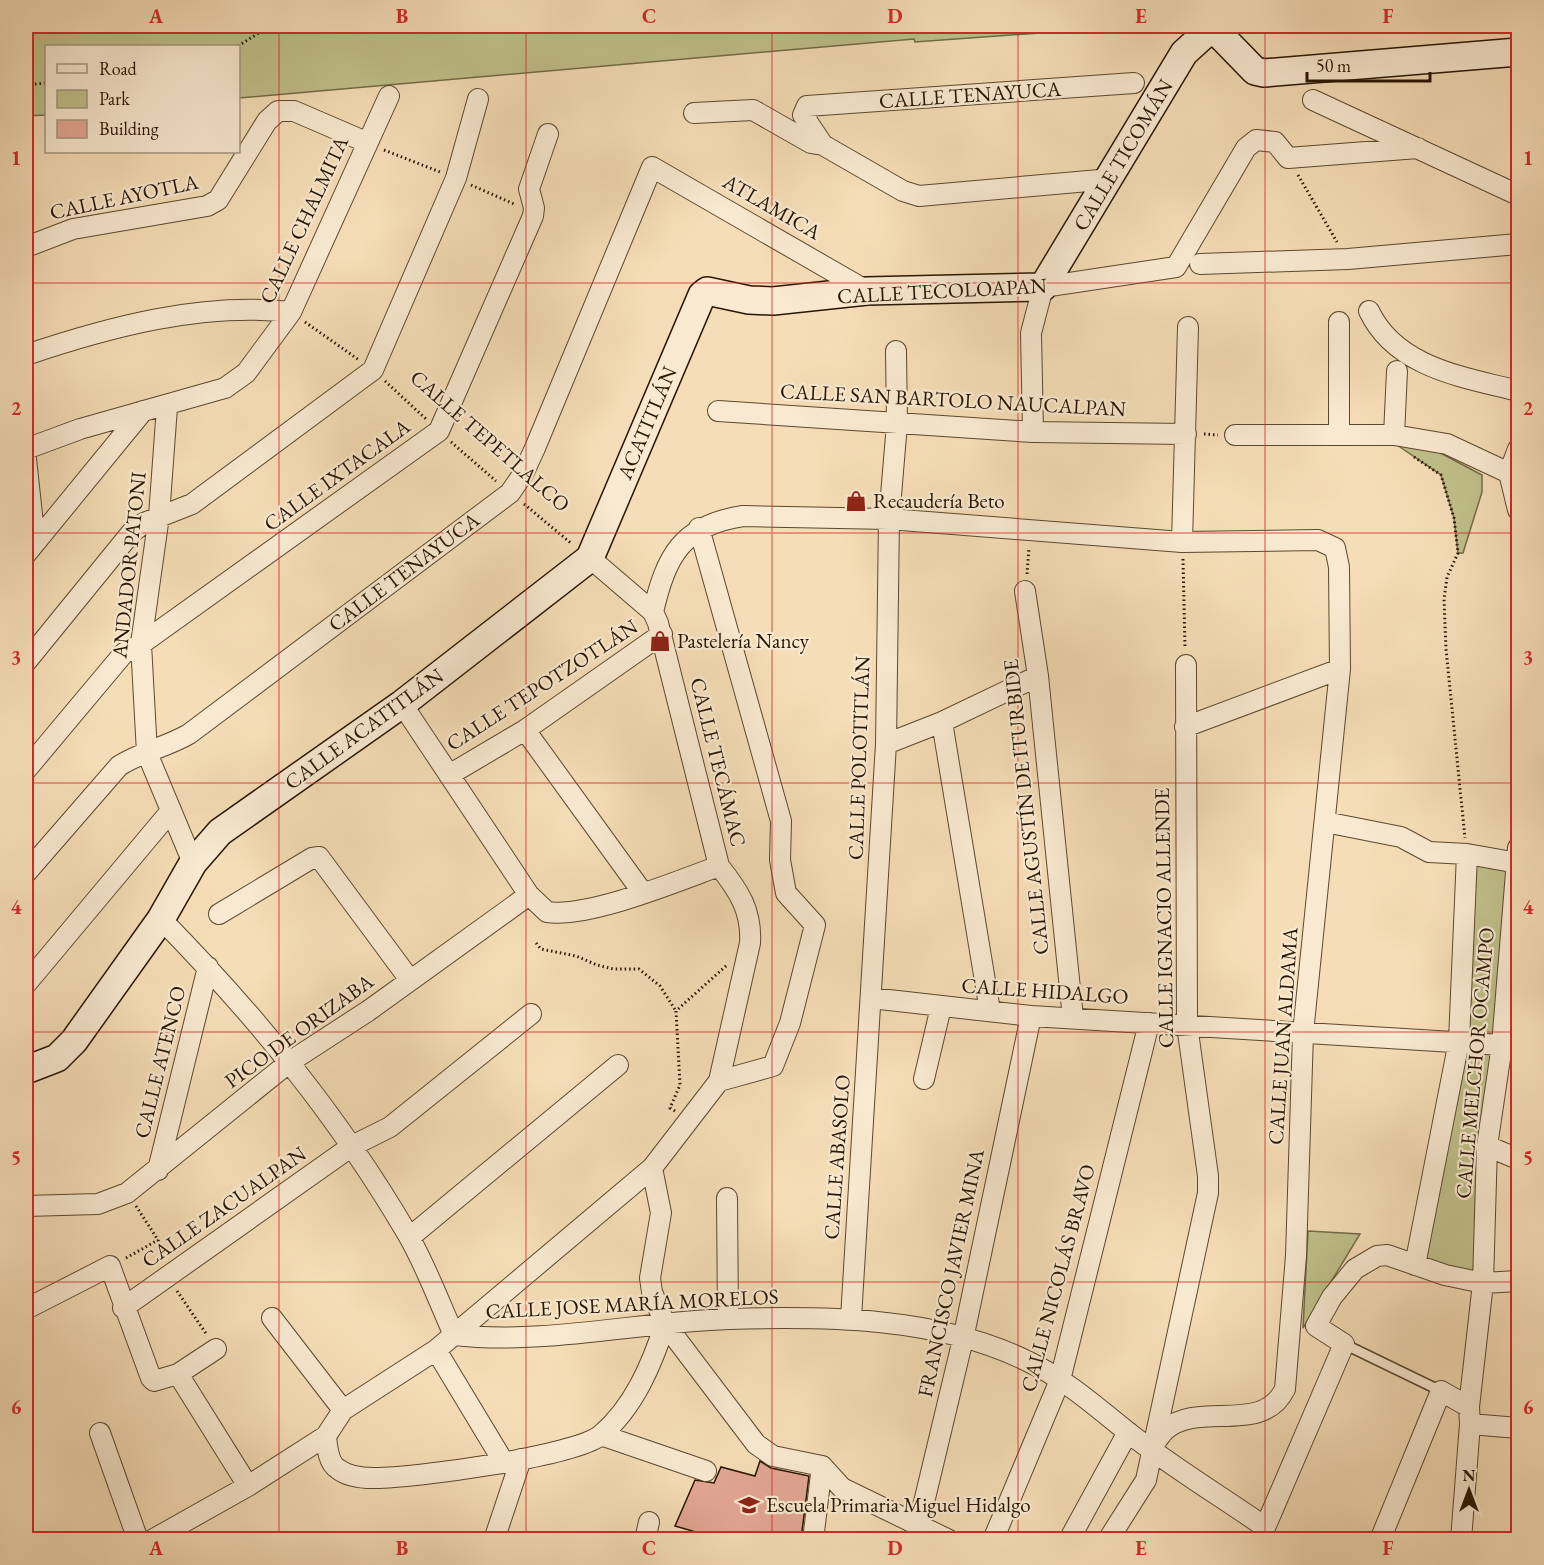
<svg xmlns="http://www.w3.org/2000/svg" width="1544" height="1565" font-family="'EB Garamond',serif">
<style>
.green{fill:#c0c08b;stroke:#746b46;stroke-width:1.5}
.building{fill:#e3a794;stroke:#281601;stroke-width:1.5}
.lines{fill:none;stroke-linecap:round;stroke-linejoin:round}
.lane-casing{stroke:#5b482e;stroke-width:12}
.street-casing{stroke:#5b482e;stroke-width:22}
.secondary-casing{stroke:#281601;stroke-width:30}
.path{stroke:#281601;stroke-width:3;stroke-dasharray:1.5 3;stroke-linecap:butt}
.lane{stroke:#f8e9d0;stroke-width:9}
.street{stroke:#f8e9d0;stroke-width:20}
.secondary{stroke:#f8e9d0;stroke-width:27}
.grid{fill:none;stroke:#d62828;stroke-width:1.5;stroke-opacity:0.55}
.labels{text-anchor:middle;stroke-width:4.5;stroke-linejoin:round;paint-order:stroke}
.street-label{font-size:21px;fill:#281601;stroke:#f8e9d0}
.poi-label{font-size:21px;fill:#281601;stroke:#f8e9d0;text-anchor:start}
.neatline{fill:none;stroke:#d62828;stroke-width:2}
.grid-label{font-size:20px;text-anchor:middle;font-weight:bold;fill:#d62828}
</style>
<rect width="100%" height="100%" fill="#f5ddb7"/>
<filter id="stains"><feTurbulence type="fractalNoise" baseFrequency=".00333" numOctaves="4"/><feColorMatrix values="0 0 0 0 .2 0 0 0 0 .09 0 0 0 0 .02 0 0 0 .5 -.17"/></filter>
<radialGradient id="worn" r=".72"><stop offset=".6" stop-color="#630" stop-opacity="0"/><stop offset="1" stop-color="#630" stop-opacity=".3"/></radialGradient>
<!-- green -->
<path class="green" d="M26 26H1138L915 42 914 39 239 98 238 46H46V115L26 116Z
M1394 443 1431 448 1482 475V492L1463 553H1458L1454 518 1441 475Z
M1467 854 1517 862 1483 1283 1415 1265 1459 1041Z
M1308 1231 1360 1234 1303 1328Z"/>
<!-- building -->
<path class="building" d="M760 1461 771 1468 809 1476 801 1539H703V1534L675 1526 695 1480 714 1483 721 1467 755 1476Z"/>
<g class="lines">
<defs>
<path id="lane" d="M1344 1344 1441 1391"/>
<path id="street" d="M1313 100 1518 195
M694 113 753 110 811 143 823 145
M1111 179 919 196 903 191 823 145 803 115 807 106 1134 83
M26 247 73 229 207 206 218 200 267 121 278 111H294L366 142
M1200 264 1348 259 1518 244
M1369 311C1396 368 1464 377 1518 391
M1339 322V434
M26 355C109 327 202 302 291 312
M167 407 159 516 141 644 147 753 193 863
M718 411 1033 432 1186 434
M1033 432 1031 333 1043 287 1176 267 1246 148 1256 140 1275 142 1288 158 1418 148
M1235 435H1394L1447 444 1509 473H1518
M1394 435 1397 371
M26 449 80 429 225 388 246 373 291 312 389 96
M1518 449 1509 473 1518 510
M26 459 35 542
M1182 542 1188 327
M26 554 143 411
M590 558 653 612 658 623 719 866C739 891 752 911 750 943L719 1081
M1025 591 1038 676 1073 1018
M653 612C666 556 682 525 743 516L889 519 1182 542 1318 540 1335 548 1339 567 1340 669 1303 1033 1296 1256 1285 1389C1262 1436 1199 1400 1165 1430 1160 1435 1155 1443 1151 1449
M26 662 131 533 144 523 192 504 373 370 456 178 478 99
M402 704 529 895 547 912C589 918 678 881 719 866
M942 722 990 1011
M1185 727 1340 669
M525 730 643 893
M886 744 942 722 1038 676
M26 770 124 653 141 644 439 431 533 216 534 208 529 189 548 134
M449 775 525 730 662 634
M1325 822 1401 837 1429 852 1467 854 1518 863
M26 873 119 766C140 752 167 747 189 734L510 493 523 474 535 448 652 167 867 291
M219 914 312 858 319 857 410 980
M161 919C257 1017 339 1117 408 1235 426 1266 439 1302 454 1335
M26 984 170 812
M871 998 1031 1016 1502 1045
M924 1079 941 1007
M1487 1146 1518 1159
M652 1168 661 1213 650 1278 652 1292 665 1324 756 1444 773 1456 822 1466 842 1488 949 1540
M158 1170 208 967
M727 1198 728 1319
M26 1206 98 1204 127 1193 291 1061 368 1011 529 895
M410 1237 618 1065
M1415 1265 1459 1041 1467 854
M123 1308 352 1146 390 1127 531 1014
M26 1309 110 1266 151 1378 154 1381 178 1374 216 1349
M272 1318 343 1410
M851 1318 886 744 889 519 897 424 896 351
M454 1335C545 1345 638 1322 729 1319 827 1316 938 1317 1027 1361 1068 1380 1103 1413 1138 1440 1179 1471 1223 1498 1265 1527
M436 1350 503 1461
M178 1374 248 1486
M1470 1424 1518 1428
M100 1433 138 1540
M601 1435 706 1471
M326 1436C327 1446 328 1463 338 1469 347 1476 362 1478 373 1478 410 1479 576 1456 601 1435 634 1407 652 1364 665 1324
M1261 1537 1344 1344 1316 1326 1332 1297 1355 1269 1377 1256 1387 1255 1445 1275 1483 1283 1518 1281
M152 1540 248 1486 326 1436 343 1410 436 1350 652 1168 719 1081 773 1066 790 1023 815 925 786 893 780 860 781 821 699 528
M494 1540 521 1459
M645 1540 649 1522
M813 1540 822 1466
M915 1540 963 1339 1031 1016
M993 1540 1060 1380 1149 1023
M1069 1540 1128 1432
M1108 1540 1146 1480 1208 1193V1176L1187 1025 1186 665
M1380 1540 1441 1391 1469 1407
M1461 1540 1470 1424 1469 1407 1483 1283 1487 1146 1502 1045 1518 848"/>
<path id="secondary" d="M26 1070 57 1058 74 1041 161 919 193 863 220 832 402 704 590 558 702 295 707 291 749 300 773 301 867 291 1043 287 1184 53 1206 33 1217 32 1255 71 1264 73 1518 52"/>
</defs>
<!-- lane casing -->
<use href="#lane" class="lane-casing"/>
<!-- street casing -->
<use href="#street" class="street-casing"/>
<!-- secondary casing -->
<use href="#secondary" class="secondary-casing"/>
<!-- path -->
<path class="path" d="M238 46 270 26
M26 85 46 83
M384 150 440 172
M1298 175 1337 242
M471 185 514 204
M305 322 359 360
M385 381 426 419
M1204 434 1218 435
M451 442 496 481
M1414 457 1441 475 1454 518 1458 553 1447 577 1444 599 1446 649 1465 838
M524 504 572 544
M1183 559 1185 648
M1027 574 1029 548
M536 943 541 949 576 956 597 965 613 969H639L660 986 676 1011
M675 1111 670 1108 680 1085 676 1011 727 965
M136 1206 158 1240 163 1258
M126 1258 158 1240
M177 1291 207 1335"/>
<!-- lane -->
<use href="#lane" class="lane"/>
<!-- street -->
<use href="#street" class="street"/>
<!-- secondary -->
<use href="#secondary" class="secondary"/>
</g>
<!-- grid -->
<path class="grid" d="M279 26V1540M526 26V1540M772 26V1540M1018 26V1540M1265 26V1540M26 283H1518M26 533H1518M26 783H1518M26 1032H1518M26 1282H1518"/>
<!-- icons -->
<defs>
<symbol id="shop-bare" viewBox="-9 -9 18 18"><path d="M-5-2.5h2.3a2.7 3.5 0 0 1 5.4 0H5L5.5 6h-11ZM-1.5-2.5h3a1.5 2.3 0 0 0-3 0Z" fill="#8f2418" stroke="#f8e9d0" stroke-width="2.5" paint-order="stroke"/></symbol>
<symbol id="school-bare" viewBox="-9 -9 18 18"><path d="M0-5L7-2L0 1L-7-2ZM-4 1L0 2.5L4 1V4Q0 6-4 4Z" fill="#8f2418" stroke="#f8e9d0" stroke-width="2.5" paint-order="stroke"/></symbol>
</defs>
<g fill-rule="evenodd">
<use href="#shop-bare" x="841" y="486" width="30" height="30"/>
<use href="#shop-bare" x="645" y="626" width="30" height="30"/>
<use href="#school-bare" x="734" y="1490" width="30" height="30"/>
</g>
<g class="labels">
<!-- street labels -->
<g class="street-label">
<text transform="translate(970 95) rotate(-4)" y="7">CALLE TENAYUCA</text>
<text transform="translate(1123 155) rotate(-59)" y="7">CALLE TICOMÁN</text>
<text transform="translate(124 197) rotate(-12)" y="7">CALLE AYOTLA</text>
<text transform="translate(772 207) rotate(30)" y="7">ATLAMICA</text>
<text transform="translate(304 220) rotate(-65)" y="7">CALLE CHALMITA</text>
<text transform="translate(942 291) rotate(-3)" y="7">CALLE TECOLOAPAN</text>
<text transform="translate(953 400) rotate(3)" y="7">CALLE SAN BARTOLO NAUCALPAN</text>
<text transform="translate(647 423) rotate(-67)" y="7">ACATITLÁN</text>
<text transform="translate(490 441) rotate(41)" y="7">CALLE TEPETLALCO</text>
<text transform="translate(337 475) rotate(-36)" y="7">CALLE IXTACALA</text>
<text transform="translate(129 565) rotate(-84)" y="7">ANDADOR PATONI</text>
<text transform="translate(404 572) rotate(-37)" y="7">CALLE TENAYUCA</text>
<text transform="translate(542 685) rotate(-33)" y="7">CALLE TEPOTZOTLÁN</text>
<text transform="translate(364 729) rotate(-36)" y="7">CALLE ACATITLÁN</text>
<text transform="translate(859 758) rotate(-88)" y="7">CALLE POLOTITLÁN</text>
<text transform="translate(718 762) rotate(76)" y="7">CALLE TECÁMAC</text>
<text transform="translate(1026 807) rotate(-96)" y="7">CALLE AGUSTÍN DE ITURBIDE</text>
<text transform="translate(1164 918) rotate(-91)" y="7">CALLE IGNACIO ALLENDE</text>
<text transform="translate(1045 991) rotate(4)" y="7">CALLE HIDALGO</text>
<text transform="translate(299 1031) rotate(-36)" y="7">PICO DE ORIZABA</text>
<text transform="translate(1283 1036) rotate(-86)" y="7">CALLE JUAN ALDAMA</text>
<text transform="translate(160 1062) rotate(-76)" y="7">CALLE ATENCO</text>
<text transform="translate(1475 1063) rotate(-85)" y="7">CALLE MELCHOR OCAMPO</text>
<text transform="translate(837 1157) rotate(-86)" y="7">CALLE ABASOLO</text>
<text transform="translate(224 1207) rotate(-35)" y="7">CALLE ZACUALPAN</text>
<text transform="translate(951 1273) rotate(-78)" y="7">FRANCISCO JAVIER MINA</text>
<text transform="translate(1058 1278) rotate(-75)" y="7">CALLE NICOLÁS BRAVO</text>
<text transform="translate(632 1304) rotate(-3)" y="7">CALLE JOSE MARÍA MORELOS</text>
</g>
<!-- poi labels -->
<g class="poi-label">
<text x="873" y="508">Recaudería Beto</text>
<text x="677" y="648">Pastelería Nancy</text>
<text x="766" y="1512">Escuela Primaria Miguel Hidalgo</text>
</g>
</g>
<!-- margin -->
<rect width="1544" height="1565" fill="none" stroke="#f5ddb7" stroke-width="66"/>
<!-- legend -->
<rect x="45" y="45" width="195" height="108" fill="#f8e9d0" stroke="#a5957d" stroke-width="1.5"/>
<rect x="57" y="64" width="30" height="9" fill="#f8e9d0" stroke="#a5957d" stroke-width="1.5"/>
<text x="99" y="75" font-size="18" fill="#281601">Road</text>
<rect x="57" y="90" width="30" height="18" fill="#c0c08b" stroke="#a5957d" stroke-width="1.5"/>
<text x="99" y="105" font-size="18" fill="#281601">Park</text>
<rect x="57" y="120" width="30" height="18" fill="#e3a794" stroke="#a5957d" stroke-width="1.5"/>
<text x="99" y="135" font-size="18" fill="#281601">Building</text>
<!-- north arrow -->
<g transform="translate(1469 1490)" stroke="#f8e9d0" stroke-width="4.5" paint-order="stroke">
<path d="M0-4.5L10 22L0 15L-10 22Z" fill="#281601"/>
<text y="-9" font-size="16" font-weight="bold" text-anchor="middle" fill="#281601">N</text>
</g>
<!-- scale -->
<path d="M1307 72v9h123v-9" fill="none" stroke="#281601" stroke-width="3"/>
<text x="1316" y="72" font-size="18" fill="#281601" stroke="#f8e9d0" stroke-width="4.5" paint-order="stroke">50 m</text>
<rect x="33" y="33" width="1478" height="1499" class="neatline"/>
<g class="grid-label">
<text x="156" y="23">A</text>
<text x="402" y="23">B</text>
<text x="649" y="23">C</text>
<text x="895" y="23">D</text>
<text x="1141" y="23">E</text>
<text x="1388" y="23">F</text>
<text x="16" y="165">1</text>
<text x="1528" y="165">1</text>
<text x="16" y="415">2</text>
<text x="1528" y="415">2</text>
<text x="16" y="664">3</text>
<text x="1528" y="664">3</text>
<text x="16" y="914">4</text>
<text x="1528" y="914">4</text>
<text x="16" y="1164">5</text>
<text x="1528" y="1164">5</text>
<text x="16" y="1414">6</text>
<text x="1528" y="1414">6</text>
<text x="156" y="1555">A</text>
<text x="402" y="1555">B</text>
<text x="649" y="1555">C</text>
<text x="895" y="1555">D</text>
<text x="1141" y="1555">E</text>
<text x="1388" y="1555">F</text>
</g>
<rect width="100%" height="100%" filter="url(#stains)"/>
<rect width="100%" height="100%" fill="url(#worn)"/>
</svg>
